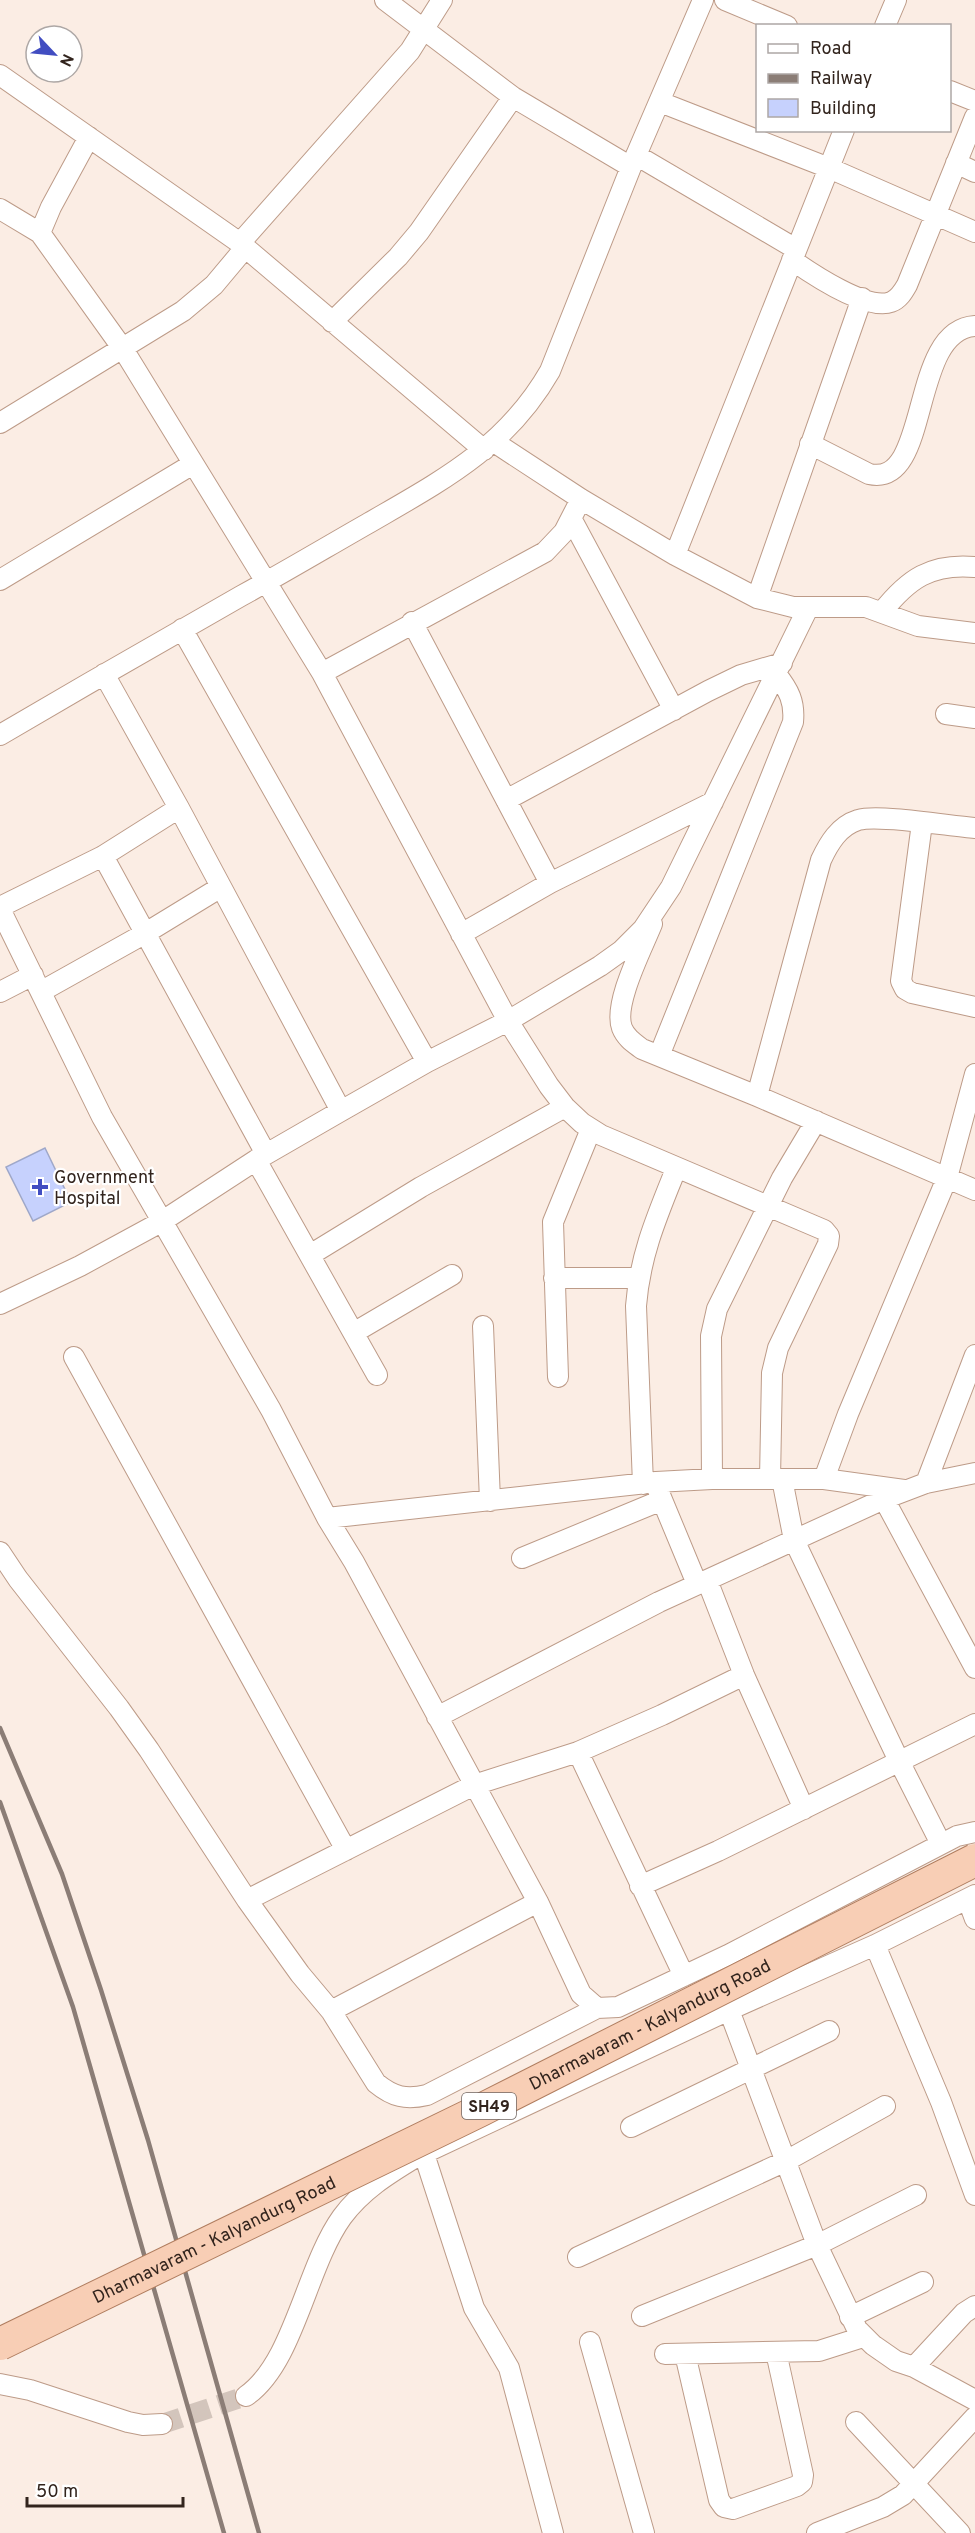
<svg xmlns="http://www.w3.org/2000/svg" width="975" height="2533" font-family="Overpass,sans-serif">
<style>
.building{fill:#c6d1fd;stroke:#9fa8c9;stroke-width:1.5}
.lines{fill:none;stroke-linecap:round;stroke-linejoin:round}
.street-tunnel{stroke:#d3c5bc;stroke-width:20;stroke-dasharray:20 10;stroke-linecap:butt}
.street-casing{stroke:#bd9b88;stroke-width:22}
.street{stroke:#fff;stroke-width:20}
.rail{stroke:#8b7d76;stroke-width:4.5}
.primary-bridge-casing{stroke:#b07d5f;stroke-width:34;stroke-linecap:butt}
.primary-bridge{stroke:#f8ceb5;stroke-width:32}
.poi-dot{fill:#414dc1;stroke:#fff;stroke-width:2}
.labels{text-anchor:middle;stroke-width:4.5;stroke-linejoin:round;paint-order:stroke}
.shield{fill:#fff;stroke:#706661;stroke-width:1.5}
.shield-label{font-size:16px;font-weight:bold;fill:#32241d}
.poi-label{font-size:18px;fill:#32241d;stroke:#fff;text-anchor:start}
.street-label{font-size:18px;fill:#32241d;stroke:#fff}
</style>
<rect width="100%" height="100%" fill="#fbede4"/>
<!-- building -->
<path class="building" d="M45 1148 71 1202 33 1221 6 1167Z"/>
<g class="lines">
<!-- street-tunnel -->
<path class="street-tunnel" d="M162 2424 246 2396"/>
<defs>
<path id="street" d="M385 0 513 97 631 167
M725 0 787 26
M885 26 896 0
M0 75 240 243 484 450
M950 91 975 101
M660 102 829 168 975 232
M636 155 796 249
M956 163 975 172
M0 209 40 233 123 349 322 673 508 1021 549 1086 565 1107 582 1123 601 1135 824 1230 829 1236 828 1244 778 1348 772 1373 770 1479
M40 233 51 207 89 137
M240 243 410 51 442 0
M792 260C812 274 867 311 891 302 899 299 903 292 907 285L975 117
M332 322 398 257 419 232 513 97
M0 423 183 311 214 285 245 248
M494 442 581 499 675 555 757 598 793 607H866L918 626 975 633
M810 444 869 474C932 488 908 330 975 326
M572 520 674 710
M675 555 844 130
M0 580 193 464
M757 598 862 298
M882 612C908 579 931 563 975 567
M412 622 550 883
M182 629 427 1062
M322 673 545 552 564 532 581 499
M104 674 179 808 341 1111
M946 714 975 718
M0 735C80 688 160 642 241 596 283 573 325 548 367 524 441 481 506 448 550 371L631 167 703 0
M506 800 708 691 741 675 782 663
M922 823 901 981 905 989 912 993 975 1007
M103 856 266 1154
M0 907 103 856 179 808
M0 909 102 1117 271 1410 327 1518 354 1562 538 1902 581 1994 597 2008 618 2007 728 1955 957 1836 975 1832
M652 924C642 949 613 1004 622 1028 626 1038 634 1043 642 1049L757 1096 975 1190
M461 934 550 883 713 802
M42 991 144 934 221 887
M0 992 33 975
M659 1056 793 722C795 702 789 690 776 674
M757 1096 821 860C829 843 839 826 858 820 879 814 949 826 975 828
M256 1160 377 1375
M310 1255 421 1187 565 1107
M554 1278H638
M0 1304 80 1266 161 1222 256 1160 341 1111 427 1062 508 1021 600 966 621 951 643 929 671 887 808 608
M483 1326 490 1501
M355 1332 452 1275
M74 1357 346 1850
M558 1377 553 1222 591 1129
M712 1479 711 1336 717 1309 782 1178 816 1121
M782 1479 794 1540 899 1761 941 1844
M824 1479 848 1414 947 1178 975 1074
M926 1483 975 1355
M643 1484 636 1306C640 1255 657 1216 676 1169
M658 1490 697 1584
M884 1499 975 1668
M327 1518 656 1482 712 1479H824L904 1490
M0 1552 18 1579 119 1708 149 1750 247 1900 300 1974 331 2011 376 2083C393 2097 406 2100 427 2095L597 2008
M522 1558 662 1500
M707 1580 744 1675 804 1809
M437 1717 659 1602 884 1499 926 1483 975 1473
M578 1752 684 1976
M640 1886 718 1851 975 1724
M247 1900 474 1785 578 1752 662 1715 744 1675
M968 1900 975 1919
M875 1945 941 2102 975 2195
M729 2010 817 2245 857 2329 873 2345 896 2361 914 2367 975 2400
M331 2011 538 1902
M631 2127 829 2031
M424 2154 474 2308 509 2368 553 2533
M578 2257 786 2161 885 2106
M642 2316 817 2245 916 2195
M850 2317 923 2282
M590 2342 644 2533
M665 2354 819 2351 863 2337
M685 2354 719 2500 724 2507 733 2509 797 2486 802 2482 803 2475 776 2352
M914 2367 964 2313 975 2306
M0 2384 30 2390 128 2422 143 2425 162 2424
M246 2396C294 2363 306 2267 342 2217 362 2190 388 2174 416 2157L729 2010 875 1945 975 1895
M856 2422 960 2533
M817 2533 883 2507 903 2495 975 2417"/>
</defs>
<!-- street casing -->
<use href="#street" class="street-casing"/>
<!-- street -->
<use href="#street" class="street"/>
<!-- rail -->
<path class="rail" d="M0 1728 62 1874 101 1990 148 2140 259 2533
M0 1802 73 2007 224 2533"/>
<defs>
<g id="primary-bridge">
<path id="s1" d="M0 2344 481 2110 975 1860"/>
</g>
</defs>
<!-- primary-bridge casing -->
<use href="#primary-bridge" class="primary-bridge-casing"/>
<!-- primary-bridge -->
<use href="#primary-bridge" class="primary-bridge"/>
</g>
<!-- markers -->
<path class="poi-dot" d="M37 1178h6v6h6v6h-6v6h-6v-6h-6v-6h6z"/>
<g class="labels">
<!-- shield labels -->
<rect class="shield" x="462" y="2093" width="54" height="26" rx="4.5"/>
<g class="shield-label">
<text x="489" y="2112">SH49</text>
</g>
<!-- poi labels -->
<g class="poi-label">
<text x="54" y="1183">Government<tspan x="54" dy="21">Hospital</tspan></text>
</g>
<!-- street labels -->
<g class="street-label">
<text dy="6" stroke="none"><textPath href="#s1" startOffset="724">Dharmavaram - Kalyandurg Road</textPath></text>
<text dy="6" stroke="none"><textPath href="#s1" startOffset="238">Dharmavaram - Kalyandurg Road</textPath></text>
</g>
</g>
<!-- legend -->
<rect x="756" y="24" width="195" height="108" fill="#ffffff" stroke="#ada7a5" stroke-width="1.5"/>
<rect x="768" y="44" width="30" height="9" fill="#ffffff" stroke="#ada7a5" stroke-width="1.5"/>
<text x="810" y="54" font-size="18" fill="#32241d">Road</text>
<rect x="768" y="74" width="30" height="9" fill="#8b7d76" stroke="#ada7a5" stroke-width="1.5"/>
<text x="810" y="84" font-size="18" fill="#32241d">Railway</text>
<rect x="768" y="99" width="30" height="18" fill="#c6d1fd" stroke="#ada7a5" stroke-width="1.5"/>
<text x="810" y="114" font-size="18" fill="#32241d">Building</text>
<!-- north arrow -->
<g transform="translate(54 54) rotate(116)"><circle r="28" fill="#ffffff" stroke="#ada7a5" stroke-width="1.5"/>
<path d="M0-4.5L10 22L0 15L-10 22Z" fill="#414dc1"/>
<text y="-9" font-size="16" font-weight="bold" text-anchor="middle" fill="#32241d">N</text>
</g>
<!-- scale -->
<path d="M27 2497v9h156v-9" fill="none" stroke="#32241d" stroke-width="3"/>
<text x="36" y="2497" font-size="18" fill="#32241d" stroke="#ffffff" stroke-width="4.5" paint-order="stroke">50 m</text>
</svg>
